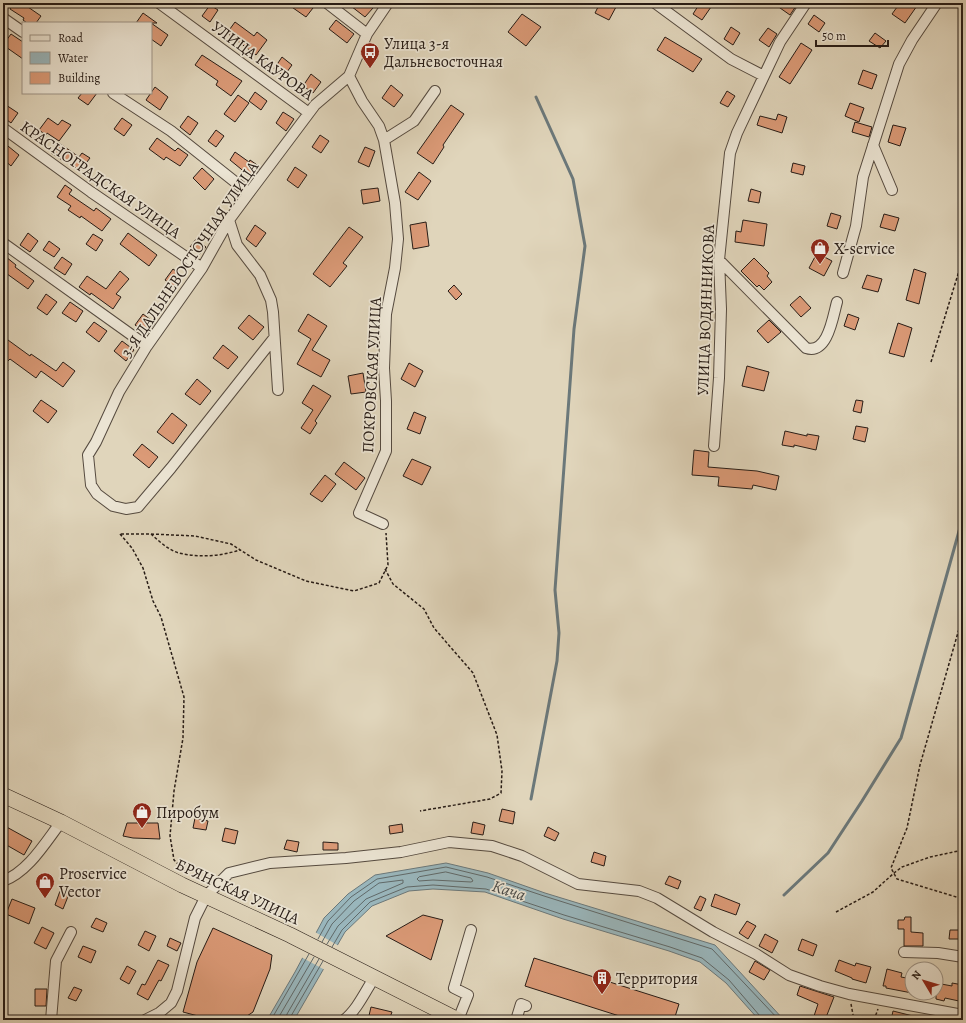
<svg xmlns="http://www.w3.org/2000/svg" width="966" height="1023" font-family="Alegreya,serif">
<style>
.water{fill:#99b6bc;stroke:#6b787a}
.pier{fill:#e0d5bb}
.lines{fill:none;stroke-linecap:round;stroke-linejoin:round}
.shore{stroke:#606969;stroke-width:1}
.stream{stroke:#6b787a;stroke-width:3}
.building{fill:#db9a77;stroke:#271c16}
.minor-casing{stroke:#554a3f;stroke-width:12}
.highway-casing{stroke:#271c16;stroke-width:16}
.path{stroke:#271c16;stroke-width:1.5;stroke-dasharray:3 2;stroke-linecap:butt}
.minor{stroke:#ebe4d3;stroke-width:10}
.highway{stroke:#e0d5bb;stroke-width:15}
.labels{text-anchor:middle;stroke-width:3.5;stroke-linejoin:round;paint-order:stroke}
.poi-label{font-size:16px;fill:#271c16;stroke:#ebe4d3;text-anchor:start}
.street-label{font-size:16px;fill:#271c16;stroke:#ebe4d3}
.water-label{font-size:17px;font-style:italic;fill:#494a48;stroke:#ebe4d3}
</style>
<rect width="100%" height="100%" fill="#e0d5bb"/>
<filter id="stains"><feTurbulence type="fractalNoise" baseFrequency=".005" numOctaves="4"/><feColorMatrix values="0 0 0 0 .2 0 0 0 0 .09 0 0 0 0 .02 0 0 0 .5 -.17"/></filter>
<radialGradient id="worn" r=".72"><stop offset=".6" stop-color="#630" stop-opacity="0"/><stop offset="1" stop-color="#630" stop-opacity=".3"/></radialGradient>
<!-- water -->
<path class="water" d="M446 863 488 873 545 893 715 945 784 1020H759L726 983 700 962 669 951 563 919 485 892 433 889 409 891 372 906 345 932 294 1020H267L295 972 324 918 348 894 375 875Z"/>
<!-- pier -->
<path class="pier" d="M315 932 339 946 325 970 301 957Z"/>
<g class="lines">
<!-- shore -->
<path class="shore" d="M446 872 471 878 473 881 471 882 433 880 419 881 417 879 419 877Z
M318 939 328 921 351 897 377 879 446 867 487 877 544 896 712 949 779 1020
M322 942 332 924 354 901 379 883 403 880V883L366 899 338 926 327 944
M332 947 342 930 370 902 407 887 433 885 486 889 564 915 670 947 702 958 729 980 760 1016 761 1020
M271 1020 309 954
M277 1020 314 957
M286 1020 287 1014 319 959
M291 1020V1016L323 961"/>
<!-- stream -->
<path class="stream" d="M531 799 557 661 559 633 555 590 574 329 585 246 573 179 536 97
M784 895 828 853 862 801 901 738 963 517"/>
</g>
<!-- building -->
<path class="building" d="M15 3H30L28 7 41 16 36 23H27L23 20 24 18 10 9Z
M286 3H306L313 8 306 17Z
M347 3H367L373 8 365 17Z
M600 3H608L616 7 609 20 595 13Z
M700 3H704L711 7 702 20 693 14Z
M773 3H798L790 15Z
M900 3H919L905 23 892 14Z
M210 5 218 10 210 22 202 16Z
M143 13 157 23H151L168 35 161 46 151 39V23H136Z
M522 14 541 27 526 46 508 32Z
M814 15 825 23 819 32 808 24Z
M336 20 354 34 347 43 329 29Z
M235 22 254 36 257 32 267 40 256 55 227 33Z
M731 27 740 33 733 45 724 39Z
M768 28 777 34 769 47 759 40Z
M875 33 886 41 880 48 869 41Z
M11 34 23 42V59L3 45Z
M665 37 702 59 693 72 657 50Z
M801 43 812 50 790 84 779 77Z
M202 55 242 81 231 96 216 85 218 81 195 65Z
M282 57 292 65 284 76 274 69Z
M863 70 877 75 872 89 858 84Z
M311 74 321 82 313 93 303 86Z
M391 85 403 95 394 107 382 98Z
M155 87 168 97 160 110 146 100Z
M727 91 735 96 728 107 720 103Z
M255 92 267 101 261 110 249 101Z
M82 93H97L88 105 78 98Z
M238 95 249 103 235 122 224 114Z
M3 103 18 113 11 123 3 117Z
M850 103 864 108 859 122 845 116Z
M451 105 464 114 443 145 444 147 433 164 417 153Z
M283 112 294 119 286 131 276 123Z
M778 114 787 117 782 133 757 125 760 116 776 120Z
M188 116 198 123 190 135 180 127Z
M48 118 58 125 62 120 71 125 59 141 47 133 46 135 39 130Z
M122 118 132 125 124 136 114 129Z
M855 122 872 127 869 137 852 132Z
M893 125 906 128 900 146 888 142Z
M216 130 224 136 216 147 208 141Z
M320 135 329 141 321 153 312 147Z
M157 138 175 151 178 148 188 155 180 166 166 157 164 160 149 149Z
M3 142 19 155 11 166 3 159Z
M59 143 79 157 82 153 90 158 80 171 63 158 62 160 51 153Z
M365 147 375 151 369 167 358 162Z
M235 152 249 162 250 160 260 167 252 178 230 160Z
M793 163 805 166 803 175 791 172Z
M295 167 307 175 298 188 287 180Z
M202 168 214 179 205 190 193 178Z
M419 172 431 181 418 200 405 192Z
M65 185 72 190 69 194 94 211 96 208 111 219 102 231 81 216 80 218 68 210 71 206 57 197Z
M378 188 380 201 363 204 361 190Z
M751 189 761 192 759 203 748 201Z
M831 213 841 216 837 229 827 226Z
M884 214 899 218 895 231 880 227Z
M743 220 767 224 764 246 735 242 736 231 741 232Z
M426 222 429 246 413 249 410 225Z
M255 225 266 233 256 247 246 239Z
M349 227 363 237 343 263 347 266 330 287 313 274Z
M28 233 38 241 30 252 20 245Z
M128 233 157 255 149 266 120 244Z
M93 234 103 240 96 251 86 244Z
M196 239 206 247 200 254 190 247Z
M49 241 60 249 54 257 43 250Z
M817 253 832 261 824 276 809 268Z
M6 257 16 265 15 267 34 281 28 289 3 271V261Z
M62 257 72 264 65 275 54 268Z
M754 258 769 273 767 276 772 282 764 290 759 285 757 287 741 271Z
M173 269 183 276 175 287 165 280Z
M914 269 926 273 919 304 906 300Z
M120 271 129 279 116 294 121 297 113 309 91 293 90 295 79 287 87 276 106 289Z
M867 275 882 279 878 292 862 288Z
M454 285 462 294 456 300 448 291Z
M46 294 57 302 47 315 37 308Z
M800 296 811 308 801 317 790 305Z
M70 302 83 311 76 322 62 313Z
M143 314 155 323 147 334 135 325Z
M308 314 327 326 312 350 330 360 321 377 297 364 311 339 298 331Z
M848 314 859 318 855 330 844 326Z
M249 315 264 327 253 340 238 328Z
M769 320 781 332 768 343 757 331Z
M94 322 107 331 99 342 86 332Z
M898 323 912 328 904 357 889 353Z
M8 340 30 356 31 354 56 371 63 362 75 371 63 387 41 371 36 378 10 359 8 361 3 357V347Z
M122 341 134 350 126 361 114 351Z
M223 345 238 357 228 369 213 358Z
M409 363 423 371 415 387 401 379Z
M747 366 769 372 764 391 742 386Z
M363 373 366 392 351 394 348 376Z
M197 379 211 391 200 405 185 394Z
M313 385 331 396 315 421 317 423 310 434 301 428 313 410 302 403Z
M41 400 57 411 48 423 33 411Z
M856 400 863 401 861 413 853 411Z
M414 412 426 417 420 434 407 429Z
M172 413 187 425 173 444 157 432Z
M856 426 868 428 865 442 853 439Z
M785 431 807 436V434L819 436 816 450 794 445V447L782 445Z
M142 444 158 457 149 468 133 455Z
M694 450 709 452 708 467 757 471 779 476 776 490 753 485 752 489 718 486 719 477 692 475Z
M412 459 431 467 422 485 403 476Z
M344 462 365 478 356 490 335 474Z
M325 475 336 484 322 502 310 494Z
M502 809 515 812 513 824 499 821Z
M195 818 208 821 206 830 193 828Z
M473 822 485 825 483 835 471 833Z
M127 823H158L160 839 133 838 123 836Z
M402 824 403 832 390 834 389 826Z
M3 825 32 841 24 855 3 843Z
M548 827 559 833 555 841 544 836Z
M225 828 238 831 235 844 222 841Z
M287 840 299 842 297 852 284 849Z
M323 842 338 843V850H323Z
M594 852 606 856 604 866 591 862Z
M669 876 681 881 678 889 665 884Z
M60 891 69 894 63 909 55 905Z
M715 894 740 904 736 915 711 906Z
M700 896 706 899 701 911 694 908Z
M12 899 35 908 29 924 6 914Z
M423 915 443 920 431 960 386 936Z
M905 917H911V932L923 933V946H904V929H898V920H904Z
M96 918 107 923 103 932 91 927Z
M747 921 756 926 748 939 739 933Z
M42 927 54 933 46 949 34 943Z
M213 928 272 955 270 969 253 1012 241 1020H213L183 1012 197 962Z
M950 930H963V939H949Z
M145 931 156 936 149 951 138 945Z
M765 934 778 941 772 953 759 946Z
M170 938 181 943 177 951 167 946Z
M802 939 817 945 813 956 798 950Z
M83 946 96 951 91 963 78 957Z
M534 958 679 1004 674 1020H632L525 986Z
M158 960 169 965 161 981 159 980 148 1000 137 994 142 984 145 985Z
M839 960 855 966 856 963 871 967 866 983 852 979V978L835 971Z
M755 961 770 970 764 980 749 972Z
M127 966 136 971 129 984 120 979Z
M887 969 902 973 901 977 912 979V993L886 988V986H883Z
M936 983 952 986V983L963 985 959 1001 945 998 944 1001 936 999Z
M800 986 834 997 825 1020 814 1016 818 1004 797 995Z
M74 987 82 990 76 1001 68 998Z
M35 989H47L46 1006H35Z
M371 1007 392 1012 389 1020H368Z
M893 1011 917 1017V1020H891Z"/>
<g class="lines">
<defs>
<path id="minor" d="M159 3 309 113
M327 3 367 34
M655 3 731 59 764 76
M3 18 23 32
M349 76 362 101 379 126 384 140 395 203 398 239 395 268 386 314 384 368 386 401V451L359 513 383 524
M113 93 171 131 249 193
M3 128 91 192 202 268
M384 140 414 121 435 91
M873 145 892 190
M229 220 237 245 260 275 271 300 273 312 278 390
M3 243 147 346
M719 260 806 348C828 355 833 316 837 302
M843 273 856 226 863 177 899 64 912 40 937 3
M274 338 171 468 138 507 126 509 113 506 97 494 91 485 88 455 96 442 119 392 147 346 202 268 229 220 249 193 315 105 349 76 367 34 388 3
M714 446 719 378 721 309 719 260 730 153 737 133 780 42 806 3
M3 881C28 872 45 843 61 822
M904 952 938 953 963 957
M517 1017 521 1004 526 1006
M51 1020 56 961 71 932
M145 1020 159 1013 171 1003 177 991 195 918 206 896 229 873 270 863 346 858 401 852 449 842 492 846 522 856 578 884 639 891 657 898 713 932 756 954 789 975 820 986 849 994 963 1015
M344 1020C357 1010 365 992 374 978
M458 1020 468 995 454 988 471 930"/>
<path id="highway" d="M3 795 61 822 182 885 290 935 458 1020"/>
</defs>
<!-- minor casing -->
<use href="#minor" class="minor-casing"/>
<!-- highway casing -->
<use href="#highway" class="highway-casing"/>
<!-- path -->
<path class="path" d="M931 362 963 258
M120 534 132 548 143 568 153 601 161 617 184 697 183 738 174 791 170 836 174 860 187 873
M121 534H151L195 536 231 544 256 560 306 581 354 591 379 583 388 565 386 533
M151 534C159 541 168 550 179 553 199 558 221 556 240 550
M385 569 393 584 424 609 434 628 473 673 497 735 502 771 501 793 490 799 420 811
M963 615 920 765 907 828 891 868 897 879 963 899
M836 912 873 892 894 873 902 867 930 857 963 850
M851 1004 854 1020
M874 1020 878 1009"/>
<!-- minor -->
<use href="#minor" class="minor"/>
<!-- highway -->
<use href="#highway" class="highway"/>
</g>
<!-- icons -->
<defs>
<symbol id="bus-pin" viewBox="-11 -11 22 30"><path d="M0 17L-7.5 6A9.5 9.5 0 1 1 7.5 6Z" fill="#8f2418" stroke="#ebe4d3"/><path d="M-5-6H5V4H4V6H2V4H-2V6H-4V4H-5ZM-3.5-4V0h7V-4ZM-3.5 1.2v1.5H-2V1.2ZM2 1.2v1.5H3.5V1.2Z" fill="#fff"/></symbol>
<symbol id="shop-pin" viewBox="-11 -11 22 30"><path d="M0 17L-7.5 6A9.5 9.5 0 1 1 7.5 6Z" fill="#8f2418" stroke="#ebe4d3"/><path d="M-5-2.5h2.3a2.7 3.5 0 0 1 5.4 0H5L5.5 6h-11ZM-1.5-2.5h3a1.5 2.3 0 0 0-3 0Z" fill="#fff"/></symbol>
<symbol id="building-pin" viewBox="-11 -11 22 30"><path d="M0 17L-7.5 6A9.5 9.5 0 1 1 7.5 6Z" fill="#8f2418" stroke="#ebe4d3"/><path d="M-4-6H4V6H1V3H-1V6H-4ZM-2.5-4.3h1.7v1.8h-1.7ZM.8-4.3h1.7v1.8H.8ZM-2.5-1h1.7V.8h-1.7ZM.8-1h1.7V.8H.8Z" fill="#fff"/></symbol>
</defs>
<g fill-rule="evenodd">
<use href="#bus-pin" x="359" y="41" width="22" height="30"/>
<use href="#shop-pin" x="809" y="237" width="22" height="30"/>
<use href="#shop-pin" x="131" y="801" width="22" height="30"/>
<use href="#shop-pin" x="34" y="871" width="22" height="30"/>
<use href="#building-pin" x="591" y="967" width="22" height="30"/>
</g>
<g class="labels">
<!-- poi labels -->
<g class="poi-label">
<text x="384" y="49">Улица 3-я<tspan x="384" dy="18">Дальневосточная</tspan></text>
<text x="834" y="254">X-service</text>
<text x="156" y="818">Пиробум</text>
<text x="59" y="879">Proservice<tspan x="59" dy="18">Vector</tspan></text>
<text x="616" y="984">Территория</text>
</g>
<!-- street labels -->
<g class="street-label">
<text transform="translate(263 60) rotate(36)" y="6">УЛИЦА КАУРОВА</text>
<text transform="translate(101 179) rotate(35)" y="6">КРАСНОГРАДСКАЯ УЛИЦА</text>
<text transform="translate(189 259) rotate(-56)" y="6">3-Я ДАЛЬНЕВОСТОЧНАЯ УЛИЦА</text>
<text transform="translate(705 310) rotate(-88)" y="6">УЛИЦА ВОДЯННИКОВА</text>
<text transform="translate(371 375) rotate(-87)" y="6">ПОКРОВСКАЯ УЛИЦА</text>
<text transform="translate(238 891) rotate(25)" y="6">БРЯНСКАЯ УЛИЦА</text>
</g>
<!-- water labels -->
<g class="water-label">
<text transform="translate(509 890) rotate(18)" y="6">Кача</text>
</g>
</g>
<!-- margin -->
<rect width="966" height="1023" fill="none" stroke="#e0d5bb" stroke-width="16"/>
<rect x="4" y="4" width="958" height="1015" fill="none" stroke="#271c16" stroke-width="2"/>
<rect x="8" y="8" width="950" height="1007" fill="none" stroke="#271c16"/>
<!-- legend -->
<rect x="22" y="22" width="130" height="72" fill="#ebe4d3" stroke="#9d9487"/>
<rect x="30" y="35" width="20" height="6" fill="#ebe4d3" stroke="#9d9487"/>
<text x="58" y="42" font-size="12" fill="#271c16">Road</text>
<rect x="30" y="52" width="20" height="12" fill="#99b6bc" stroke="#9d9487"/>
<text x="58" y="62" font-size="12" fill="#271c16">Water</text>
<rect x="30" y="72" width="20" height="12" fill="#db9a77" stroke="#9d9487"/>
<text x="58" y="82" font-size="12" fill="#271c16">Building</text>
<!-- north arrow -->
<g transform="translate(924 981) rotate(308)"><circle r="19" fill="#ebe4d3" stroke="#9d9487"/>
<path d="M0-3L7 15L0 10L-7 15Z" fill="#8f2418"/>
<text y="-6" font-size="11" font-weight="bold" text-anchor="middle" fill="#271c16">N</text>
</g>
<!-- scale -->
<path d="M816 40v6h72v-6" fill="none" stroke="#271c16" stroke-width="2"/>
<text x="822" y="40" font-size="12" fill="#271c16" stroke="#ebe4d3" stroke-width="3" paint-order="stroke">50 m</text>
<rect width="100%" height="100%" filter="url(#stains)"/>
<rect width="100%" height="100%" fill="url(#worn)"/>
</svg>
